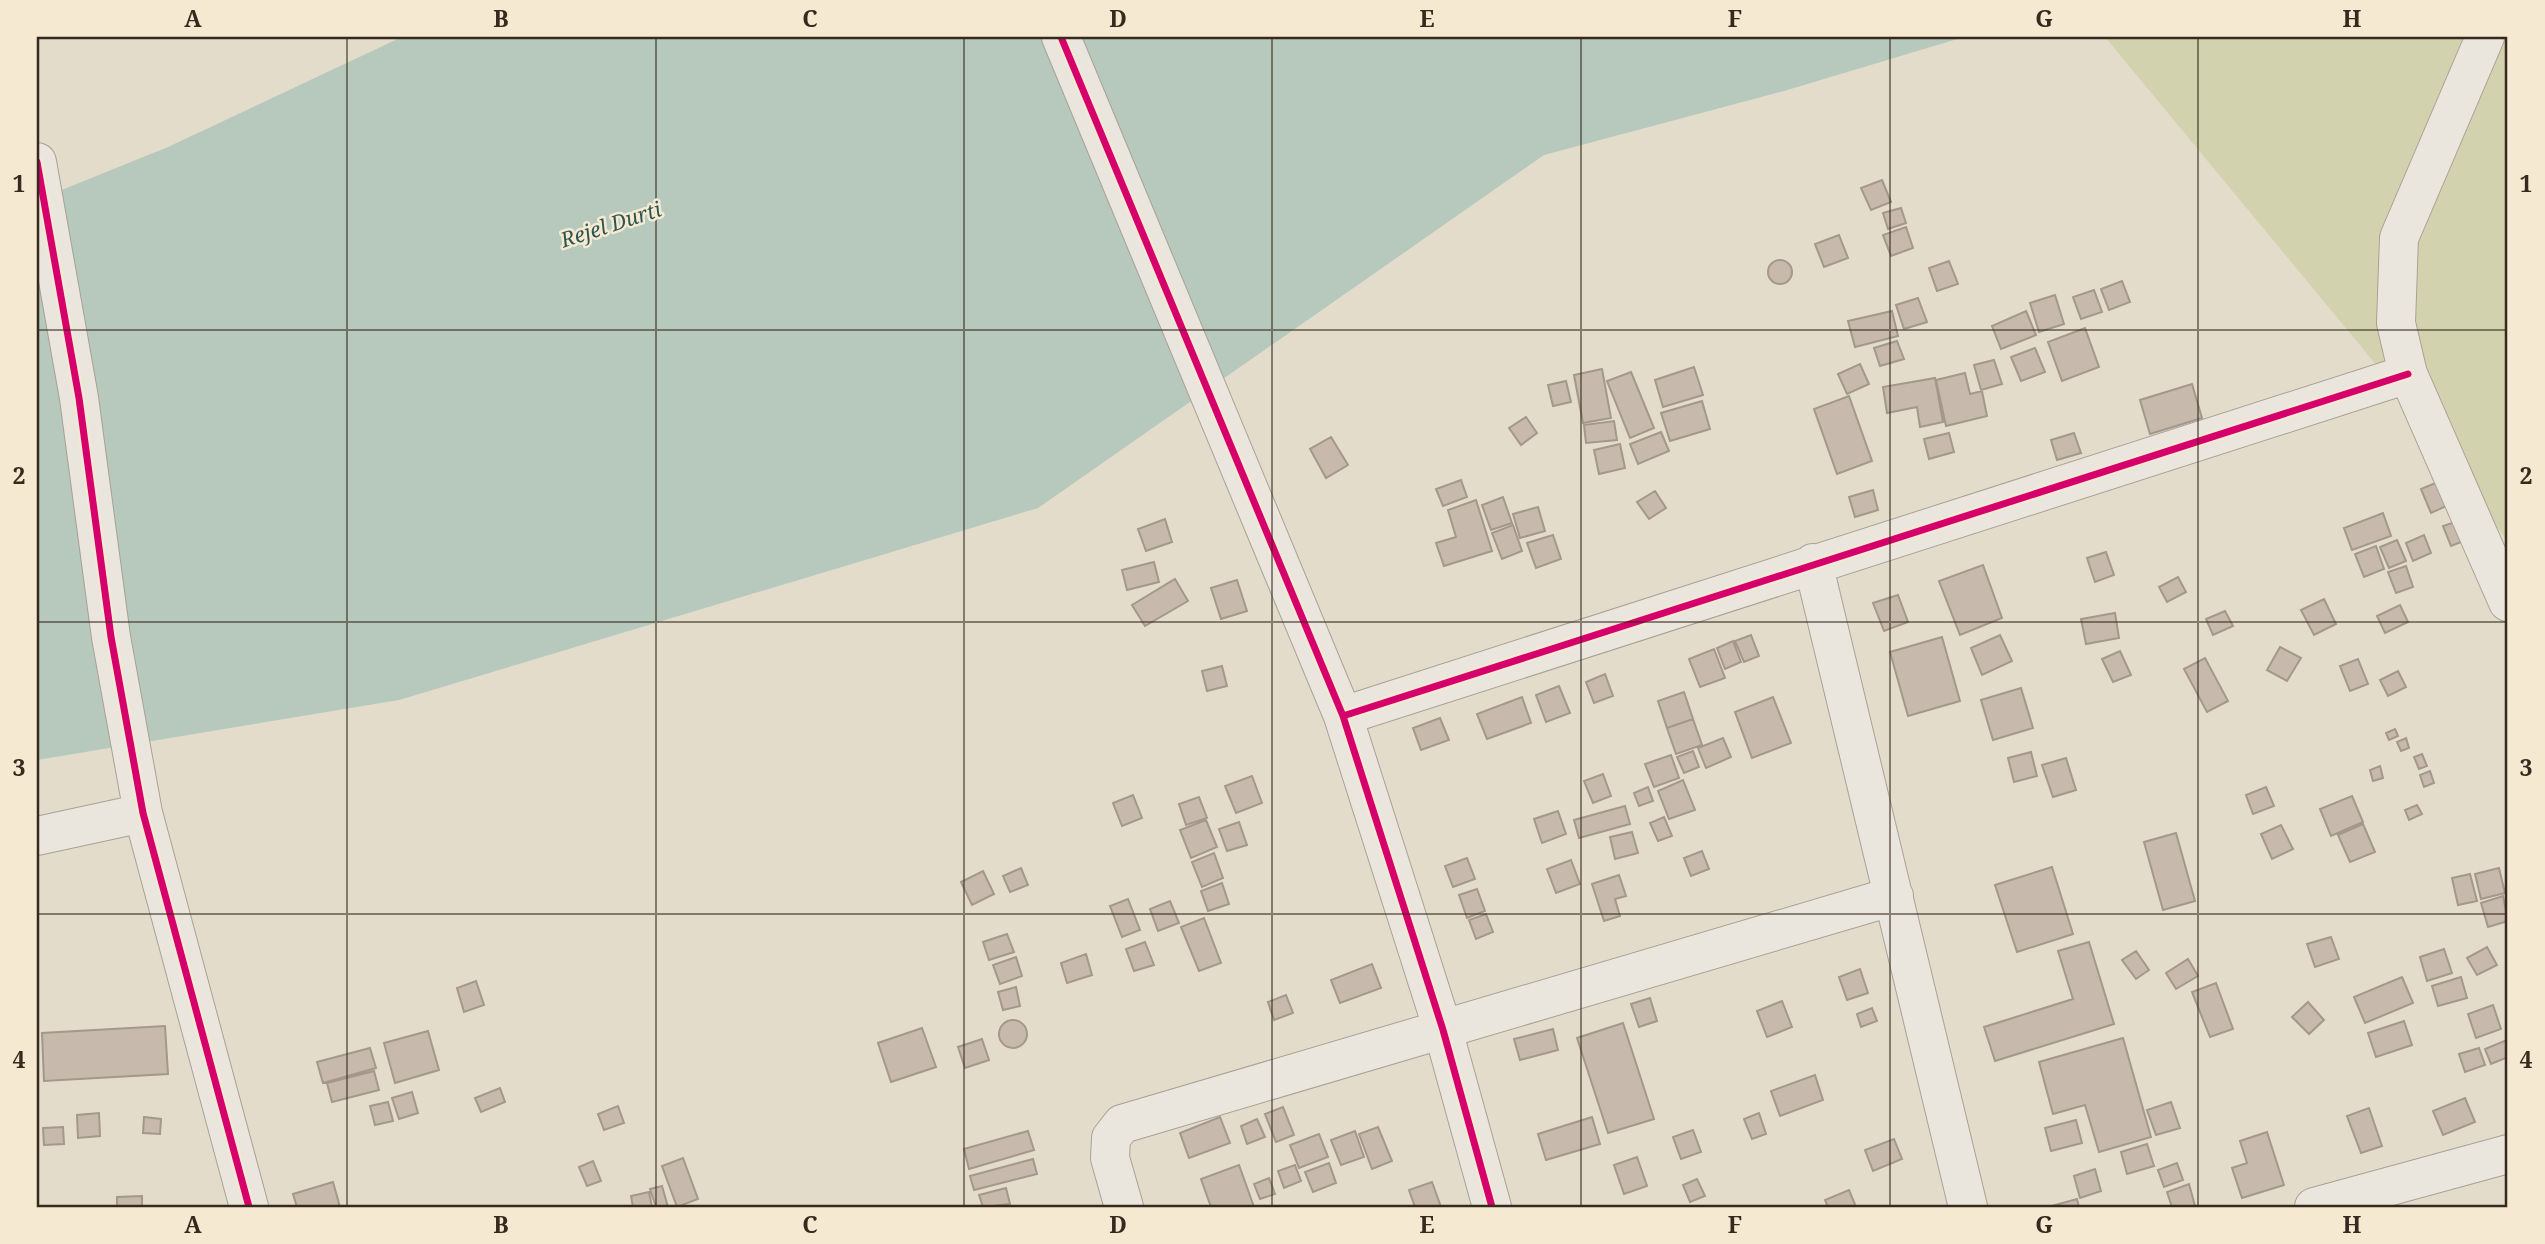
<svg xmlns="http://www.w3.org/2000/svg" width="2545" height="1244" font-family="'Noto Serif',serif">
<style>
.green{fill:#d2d3ae}
.water{fill:#b7c8bd}
.building{fill:#c7baac;stroke:#a3988b;stroke-width:2}
.lines{fill:none;stroke-linecap:round;stroke-linejoin:round}
.minor-casing{stroke:#a8a195;stroke-width:40}
.minor{stroke:#ebe6dd;stroke-width:38}
.cycleway-casing{stroke:#f5ead1;stroke-width:11}
.cycleway{stroke:#d6006c;stroke-width:7}
.grid{fill:none;stroke:#36291d;stroke-width:2;stroke-opacity:0.55}
.labels{text-anchor:middle;stroke-width:5;stroke-linejoin:round;paint-order:stroke}
.water-label{font-size:21px;font-style:italic;fill:#2d5653;stroke:#f5ead1}
.neatline{fill:none;stroke:#36291d;stroke-width:2.5}
.grid-label{font-size:23px;text-anchor:middle;font-weight:bold;fill:#36291d}
</style>
<rect width="100%" height="100%" fill="#e3dccb"/>
<!-- green -->
<path class="green" d="M2105 37H2508V542L2378 367Z"/>
<!-- water -->
<path class="water" d="M402 37H1964L1784 91 1544 155 1038 508 399 700 37 760V200L168 147Z"/>
<!-- building -->
<path class="building" d="M1882 180 1891 202 1871 210 1861 188Z
M1901 208 1906 223 1888 229 1883 213Z
M1906 227 1913 248 1891 256 1883 235Z
M1839 235 1848 258 1824 267 1815 244Z
M1768 272a12 12 0 1 1 24 0a12 12 0 1 1-24 0Z
M1949 261 1958 284 1937 291 1929 268Z
M2122 281 2130 302 2109 310 2101 289Z
M2094 290 2102 312 2081 319 2073 297Z
M2055 295 2064 324 2039 332 2030 303Z
M1918 298 1927 322 1904 329 1896 305Z
M1892 311 1898 336 1855 347 1848 321Z
M2026 311 2036 335 2001 349 1992 326Z
M2085 328 2099 367 2062 381 2048 342Z
M1897 341 1904 359 1880 366 1874 348Z
M2035 348 2045 372 2021 381 2011 357Z
M1994 360 2002 384 1981 390 1974 365Z
M1860 364 1869 384 1847 394 1838 374Z
M1694 367 1703 395 1663 407 1655 380Z
M1602 369 1611 418 1583 423 1574 375Z
M1631 372 1654 428 1630 438 1607 381Z
M1965 373 1970 394 1982 391 1987 416 1946 426 1936 380Z
M1935 378 1943 422 1920 427 1917 407 1887 413 1883 387Z
M1566 381 1571 402 1553 406 1548 385Z
M2192 384 2202 418 2150 434 2140 400Z
M1849 396 1872 461 1837 474 1814 409Z
M1702 401 1710 429 1670 441 1661 413Z
M1526 417 1537 433 1521 445 1509 428Z
M1614 421 1617 440 1586 443 1584 425Z
M1661 432 1669 451 1638 464 1630 444Z
M1949 433 1954 452 1929 459 1924 439Z
M2074 433 2081 453 2057 460 2051 440Z
M1331 437 1348 465 1326 478 1310 449Z
M1620 444 1625 468 1599 474 1594 450Z
M2445 479 2455 502 2431 513 2421 489Z
M1461 480 1467 497 1443 506 1436 489Z
M1873 490 1878 510 1855 517 1849 497Z
M1655 491 1666 508 1649 519 1637 502Z
M1503 497 1512 523 1491 530 1482 505Z
M1476 500 1492 551 1444 566 1436 543 1456 537 1448 510Z
M1538 507 1545 531 1520 538 1513 514Z
M2383 513 2391 536 2352 550 2344 528Z
M1165 519 1172 542 1146 551 1138 529Z
M2461 520 2469 539 2451 546 2443 526Z
M1513 525 1522 551 1502 559 1492 533Z
M1553 535 1561 559 1536 568 1527 543Z
M2424 535 2431 553 2413 561 2406 543Z
M2397 540 2406 561 2389 568 2380 547Z
M2376 546 2384 569 2364 577 2355 554Z
M2106 552 2114 575 2095 582 2087 558Z
M1154 562 1159 582 1127 590 1122 570Z
M1983 565 2002 618 1960 635 1939 581Z
M2406 566 2413 587 2396 593 2388 572Z
M2178 577 2186 592 2167 602 2159 587Z
M1175 579 1188 601 1145 626 1132 605Z
M1237 580 1247 611 1221 619 1211 588Z
M1898 595 1908 622 1884 631 1873 603Z
M2324 599 2336 624 2314 635 2301 610Z
M2400 605 2408 622 2385 633 2377 616Z
M2225 611 2233 626 2213 635 2206 619Z
M2115 613 2119 638 2086 644 2081 619Z
M1751 635 1759 656 1744 662 1735 641Z
M2000 635 2012 661 1982 675 1971 648Z
M1942 637 1960 701 1908 716 1890 652Z
M1733 641 1741 662 1725 669 1717 648Z
M2280 647 2301 658 2287 681 2267 670Z
M1714 649 1725 678 1700 687 1689 659Z
M2120 651 2131 675 2113 682 2102 659Z
M2205 658 2228 701 2207 712 2184 669Z
M2358 659 2368 684 2350 691 2340 666Z
M1222 666 1227 686 1207 691 1202 671Z
M2398 671 2406 687 2388 696 2380 680Z
M1605 674 1613 696 1594 703 1586 682Z
M1559 686 1570 713 1546 722 1536 695Z
M2021 688 2033 728 1993 740 1981 700Z
M1684 692 1693 719 1667 728 1658 701Z
M1522 697 1531 723 1487 739 1477 714Z
M1773 697 1791 743 1752 758 1735 712Z
M1440 718 1449 740 1421 750 1413 728Z
M1693 719 1702 745 1676 754 1667 728Z
M2395 729 2398 736 2389 740 2386 733Z
M1723 738 1731 757 1706 768 1698 748Z
M2406 738 2409 748 2401 751 2397 742Z
M1693 751 1699 767 1684 773 1677 757Z
M2031 752 2037 776 2014 782 2008 758Z
M2422 754 2427 766 2419 769 2414 757Z
M1671 755 1679 778 1654 787 1645 764Z
M2066 758 2076 790 2053 797 2042 765Z
M2380 766 2383 778 2373 781 2370 770Z
M2430 771 2434 783 2424 787 2420 775Z
M1603 774 1611 796 1593 803 1584 781Z
M1252 776 1262 803 1236 813 1225 786Z
M1683 780 1695 810 1669 819 1658 791Z
M1648 787 1653 801 1639 806 1634 793Z
M2266 787 2274 806 2253 814 2246 795Z
M1133 795 1142 818 1122 826 1113 803Z
M2352 796 2363 822 2331 836 2320 809Z
M1199 797 1207 818 1186 825 1179 804Z
M2417 805 2422 814 2409 820 2405 810Z
M1625 806 1630 824 1579 838 1574 820Z
M1558 811 1566 834 1542 843 1534 819Z
M1664 817 1672 836 1658 841 1650 823Z
M1206 820 1217 847 1191 858 1180 830Z
M1239 822 1247 845 1227 851 1219 829Z
M2363 824 2375 852 2350 862 2338 835Z
M2281 825 2293 849 2272 859 2261 834Z
M1632 832 1638 853 1615 859 1610 837Z
M2176 833 2195 901 2163 910 2144 842Z
M1702 851 1709 869 1691 876 1684 858Z
M1214 853 1223 878 1202 887 1192 862Z
M1467 858 1475 879 1453 887 1445 866Z
M1571 860 1580 884 1556 893 1547 869Z
M2052 867 2073 934 2017 952 1995 885Z
M1021 868 1028 885 1010 892 1003 876Z
M2499 868 2505 893 2481 899 2475 874Z
M983 871 994 894 972 905 961 882Z
M2470 874 2477 901 2458 905 2452 878Z
M1619 875 1626 896 1615 899 1620 916 1604 921 1592 884Z
M1222 883 1229 904 1208 911 1201 891Z
M1477 889 1485 911 1467 918 1459 895Z
M2503 896 2508 921 2488 927 2481 903Z
M1128 899 1140 930 1122 937 1110 906Z
M1170 901 1179 923 1158 931 1150 909Z
M1486 914 1493 932 1476 939 1469 920Z
M1204 918 1221 963 1199 971 1181 927Z
M1007 934 1014 952 989 960 983 942Z
M2331 937 2339 959 2315 967 2307 944Z
M1145 942 1154 965 1134 971 1126 949Z
M2089 942 2114 1024 1995 1061 1984 1027 2073 999 2058 951Z
M2487 947 2497 965 2477 975 2467 958Z
M2444 949 2452 973 2427 981 2420 957Z
M2136 951 2149 970 2136 979 2122 960Z
M1086 954 1092 975 1067 983 1061 963Z
M1016 957 1022 976 1000 984 993 965Z
M2188 959 2198 976 2176 989 2166 973Z
M1372 964 1381 988 1340 1003 1331 980Z
M1860 969 1868 993 1847 1000 1839 977Z
M2402 977 2413 1003 2365 1023 2354 997Z
M2461 977 2467 998 2438 1006 2432 986Z
M476 981 484 1005 464 1012 457 988Z
M2216 983 2233 1029 2210 1037 2192 992Z
M1016 987 1020 1006 1003 1010 998 992Z
M1286 995 1293 1013 1274 1020 1268 1002Z
M1650 998 1657 1021 1639 1027 1631 1004Z
M1782 1001 1792 1027 1767 1037 1757 1011Z
M2308 1002 2324 1020 2309 1034 2292 1017Z
M2493 1005 2501 1029 2476 1038 2468 1014Z
M1872 1008 1877 1021 1861 1027 1857 1014Z
M999 1034a14 14 0 1 1 28 0a14 14 0 1 1-28 0Z
M2404 1021 2412 1045 2376 1057 2368 1033Z
M1623 1023 1654 1119 1608 1133 1577 1038Z
M165 1026 168 1074 44 1081 42 1033Z
M922 1028 936 1067 891 1082 878 1043Z
M1553 1029 1558 1050 1520 1060 1514 1039Z
M428 1031 439 1070 395 1083 384 1043Z
M2123 1038 2151 1137 2099 1152 2085 1105 2053 1114 2039 1062Z
M982 1039 989 1060 965 1068 958 1047Z
M2507 1040 2508 1057 2491 1064 2485 1049Z
M370 1048 376 1068 323 1083 317 1062Z
M2479 1048 2485 1065 2465 1072 2459 1054Z
M374 1071 379 1090 332 1102 327 1083Z
M1815 1075 1823 1100 1780 1116 1771 1091Z
M500 1088 505 1102 481 1112 475 1098Z
M412 1092 418 1113 399 1119 392 1098Z
M2465 1098 2475 1122 2443 1135 2433 1111Z
M388 1102 393 1121 375 1125 370 1106Z
M2171 1102 2180 1128 2156 1135 2147 1110Z
M618 1106 624 1123 604 1130 598 1114Z
M1283 1107 1294 1135 1276 1142 1265 1114Z
M2369 1108 2382 1146 2361 1153 2347 1116Z
M99 1113 100 1136 78 1138 77 1115Z
M1759 1113 1766 1134 1752 1139 1744 1119Z
M144 1117 161 1119 160 1134 143 1133Z
M1220 1117 1230 1143 1189 1158 1180 1133Z
M1592 1117 1600 1144 1546 1160 1538 1134Z
M1257 1119 1265 1137 1247 1144 1241 1126Z
M2076 1120 2082 1143 2051 1151 2045 1128Z
M63 1127 64 1144 44 1145 43 1128Z
M1378 1127 1392 1161 1372 1169 1359 1134Z
M1693 1130 1701 1152 1681 1159 1673 1137Z
M1028 1131 1034 1150 969 1169 964 1149Z
M1355 1131 1364 1157 1341 1165 1331 1140Z
M2267 1132 2284 1185 2242 1198 2232 1168 2247 1163 2240 1141Z
M1319 1134 1328 1157 1299 1168 1290 1145Z
M1894 1139 1902 1159 1873 1171 1865 1150Z
M2147 1144 2154 1166 2127 1174 2121 1152Z
M1637 1157 1647 1186 1624 1194 1614 1165Z
M683 1158 698 1199 677 1207 662 1166Z
M1033 1159 1037 1174 974 1190 970 1176Z
M593 1161 601 1181 587 1186 579 1167Z
M1329 1163 1336 1183 1313 1192 1305 1172Z
M2177 1163 2183 1180 2164 1187 2158 1170Z
M1239 1165 1254 1207H1211L1201 1179Z
M1295 1165 1301 1181 1284 1188 1278 1171Z
M2095 1169 2101 1191 2080 1198 2074 1176Z
M1269 1178 1275 1194 1260 1199 1254 1184Z
M1697 1179 1705 1196 1690 1202 1683 1185Z
M333 1182 340 1207H297L293 1194Z
M1432 1182 1441 1207H1415L1409 1190Z
M2189 1184 2195 1206 2172 1207 2167 1192Z
M662 1186 668 1207H656L650 1189Z
M1006 1188 1010 1204 983 1207 979 1195Z
M1849 1190 1856 1207H1828L1825 1200Z
M649 1192 652 1207H633L631 1196Z
M142 1196V1207H117V1197Z
M2077 1199 2079 1207H2048Z"/>
<g class="lines">
<defs>
<path id="minor" d="M1061 37 1343 716 1443 1030 1492 1207
M2485 37 2399 238 2396 323 2408 374 2508 602
M37 162 79 398 111 637 143 813 249 1207
M1813 563 1968 1207
M1343 716 2408 374
M37 836 143 813
M1124 1207 1110 1158 1111 1138 1122 1124 1894 896
M2314 1207 2508 1154"/>
</defs>
<!-- minor casing -->
<use href="#minor" class="minor-casing"/>
<!-- minor -->
<use href="#minor" class="minor"/>
<defs>
<path id="cycleway" d="M1061 37 1343 716 1443 1030 1492 1207
M37 162 79 398 111 637 143 813 249 1207
M1343 716 2408 374"/>
</defs>
<!-- cycleway casing -->
<use href="#cycleway" class="cycleway-casing"/>
<!-- cycleway -->
<use href="#cycleway" class="cycleway"/>
</g>
<!-- grid -->
<path class="grid" d="M347 37V1207M656 37V1207M964 37V1207M1272 37V1207M1581 37V1207M1890 37V1207M2198 37V1207M37 330H2508M37 622H2508M37 914H2508"/>
<g class="labels">
<!-- water labels -->
<g class="water-label">
<text transform="translate(611 225) rotate(-18)" y="7">Rejel Durti</text>
</g>
</g>
<!-- border -->
<rect width="2545" height="1244" fill="none" stroke="#f5ead1" stroke-width="77"/>
<rect x="38" y="38" width="2468" height="1168" class="neatline"/>
<g class="grid-label">
<text x="193" y="27">A</text>
<text x="501" y="27">B</text>
<text x="810" y="27">C</text>
<text x="1118" y="27">D</text>
<text x="1427" y="27">E</text>
<text x="1735" y="27">F</text>
<text x="2044" y="27">G</text>
<text x="2352" y="27">H</text>
<text x="19" y="192">1</text>
<text x="2526" y="192">1</text>
<text x="19" y="484">2</text>
<text x="2526" y="484">2</text>
<text x="19" y="776">3</text>
<text x="2526" y="776">3</text>
<text x="19" y="1068">4</text>
<text x="2526" y="1068">4</text>
<text x="193" y="1233">A</text>
<text x="501" y="1233">B</text>
<text x="810" y="1233">C</text>
<text x="1118" y="1233">D</text>
<text x="1427" y="1233">E</text>
<text x="1735" y="1233">F</text>
<text x="2044" y="1233">G</text>
<text x="2352" y="1233">H</text>
</g>
</svg>
